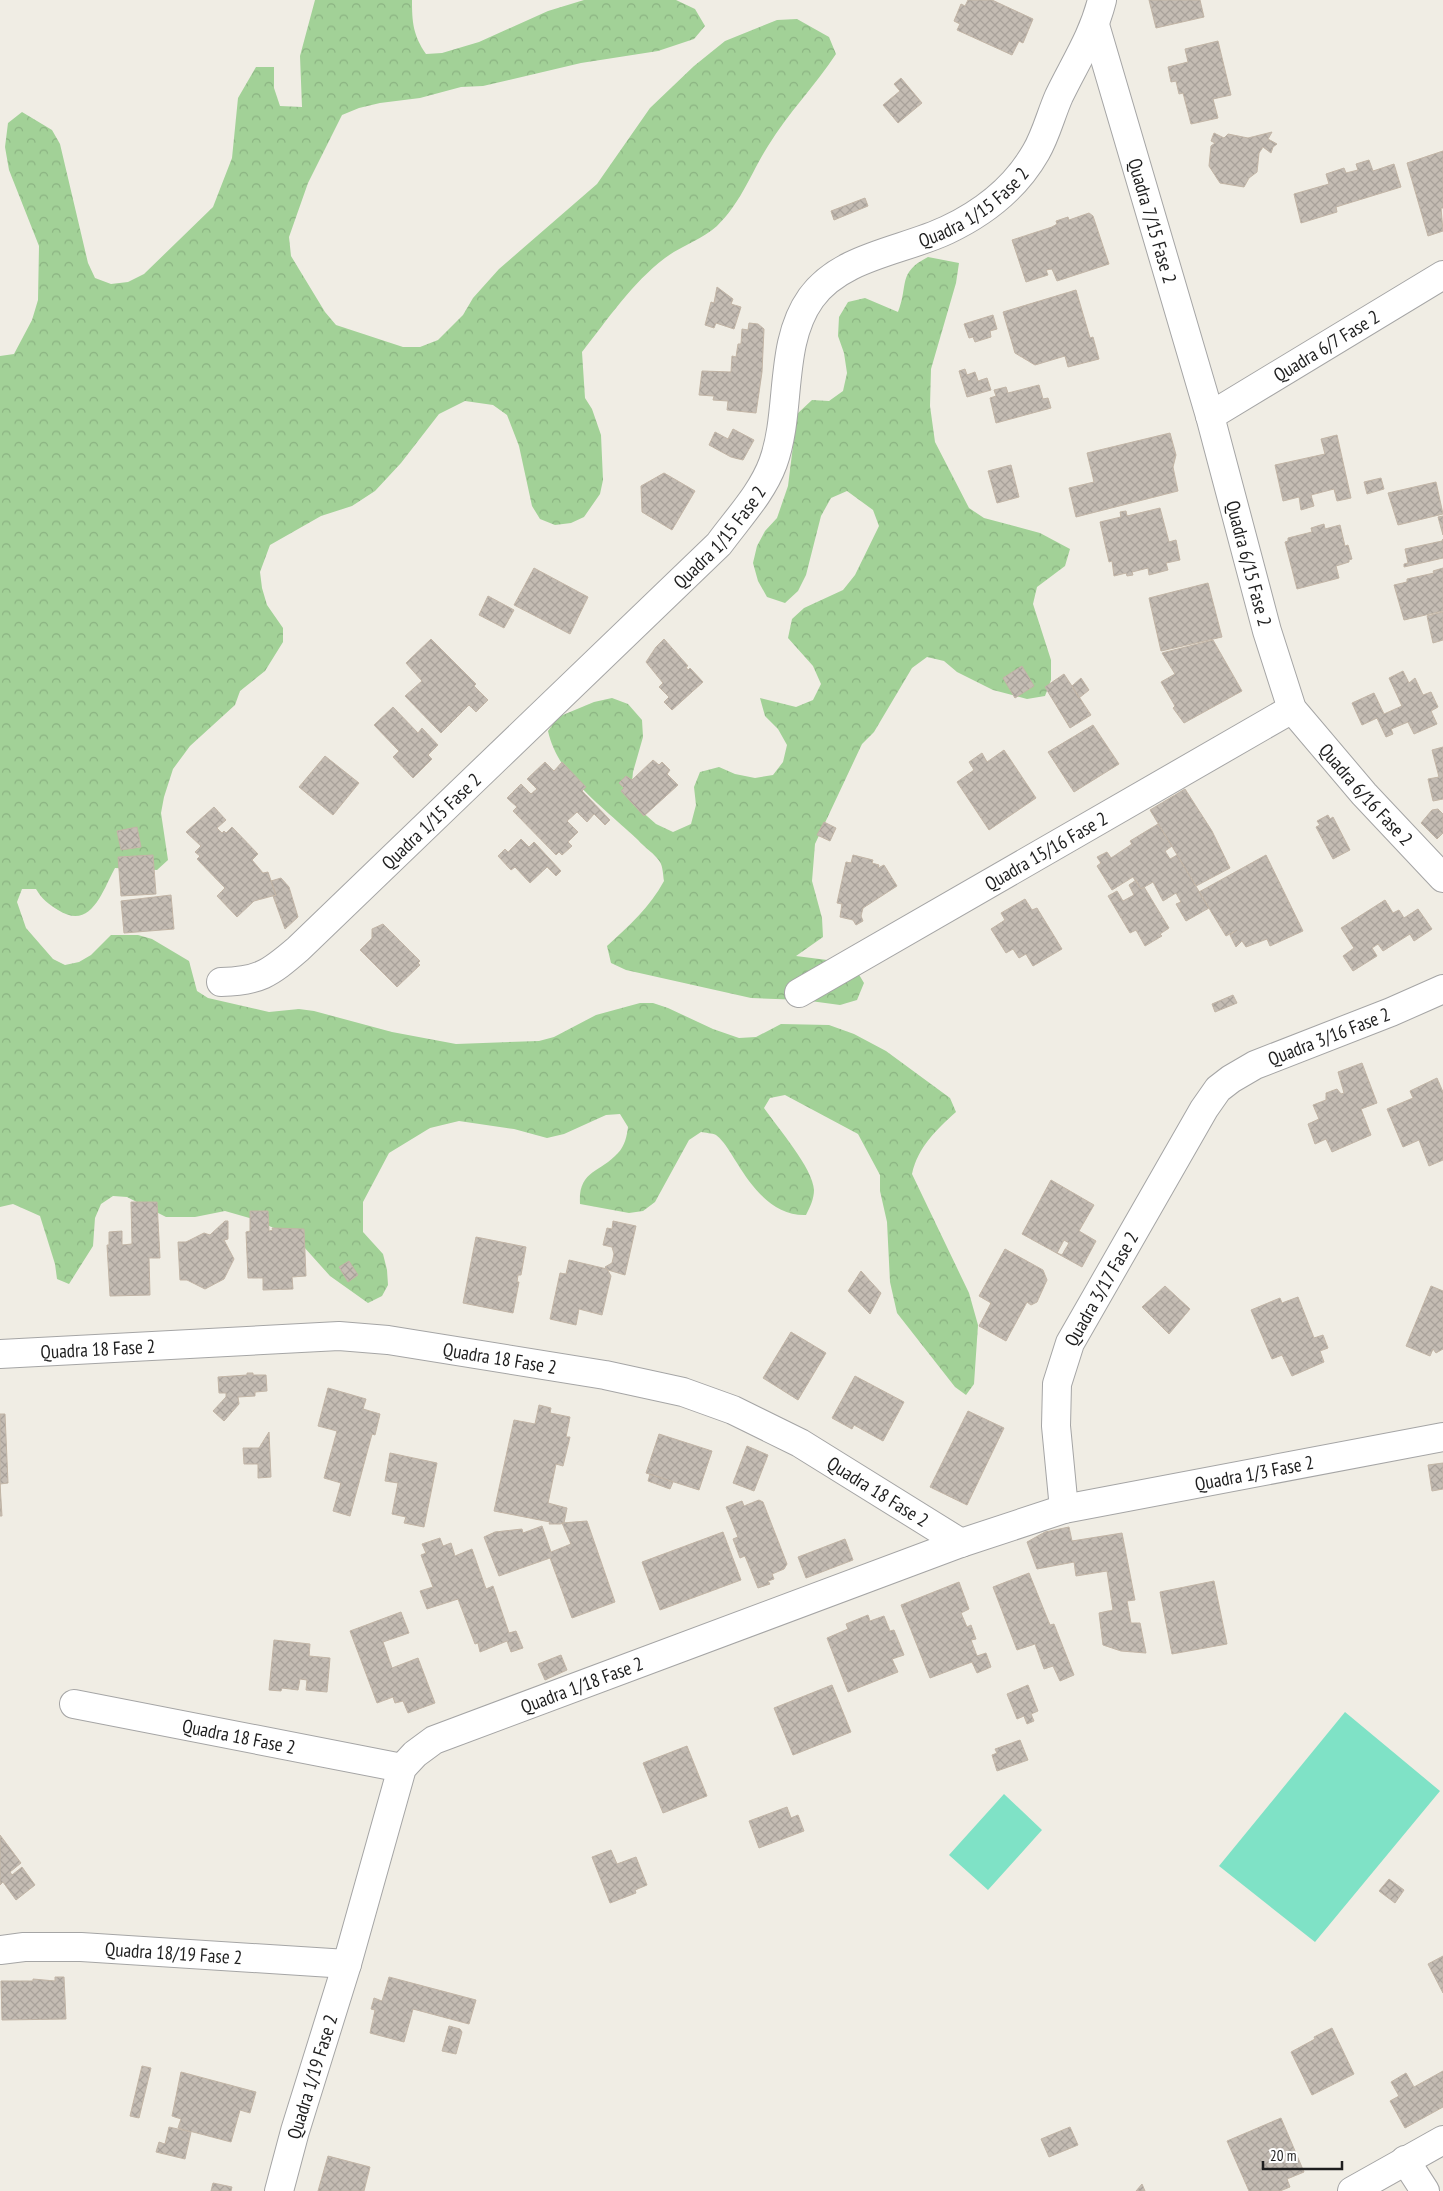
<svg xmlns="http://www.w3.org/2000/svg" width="1443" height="2191" font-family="'PT Sans Narrow',sans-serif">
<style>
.forest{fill:url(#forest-crowns)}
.pitch{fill:#7fe2c6}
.building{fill:url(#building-cross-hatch);stroke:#c2b5a6;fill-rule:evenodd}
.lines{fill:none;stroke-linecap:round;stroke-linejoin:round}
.minor-casing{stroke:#a5a5a5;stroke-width:30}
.minor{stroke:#fff;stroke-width:28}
.labels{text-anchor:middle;stroke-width:4;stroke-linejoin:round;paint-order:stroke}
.street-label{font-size:19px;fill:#1e1e1e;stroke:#fff}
</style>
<defs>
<pattern id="forest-crowns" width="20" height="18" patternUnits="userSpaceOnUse" patternTransform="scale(1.25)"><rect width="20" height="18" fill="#a2d197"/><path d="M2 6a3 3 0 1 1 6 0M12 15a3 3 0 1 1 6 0" fill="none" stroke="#8bb382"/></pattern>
<pattern id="building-cross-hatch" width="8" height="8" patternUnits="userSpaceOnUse" patternTransform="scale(1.25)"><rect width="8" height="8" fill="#c4bcb3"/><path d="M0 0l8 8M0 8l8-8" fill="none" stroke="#a8a19a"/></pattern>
</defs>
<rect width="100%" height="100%" fill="#f0ede4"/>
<!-- forest -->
<path class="forest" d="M315 0H412C412 22 413 35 426 54L442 53 479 42 548 11 584 0H676L695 9 705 26 694 39 658 51 581 63 483 86 461 87 420 98 380 103 359 108 342 115 308 183 289 237 291 256 325 312 336 325 403 347H420L438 340 463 315 473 298 499 269 597 184 650 108 694 66 725 41 777 20 797 19 829 37 836 54C815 86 788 113 768 146 751 173 741 203 717 226 703 239 681 246 665 258 632 283 608 319 582 352L585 398 592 409 601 435 603 480 600 494 584 517 571 523 555 525 540 519 532 506 519 446 507 415 493 405 465 401 439 414 401 463 375 491 352 506 321 516 270 545 260 572 262 588 267 605 283 628V642L265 671 240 691 235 705 190 746 173 769 164 797 161 813 168 860 157 870 115 868C102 892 91 931 58 910 48 904 42 899 36 889H22L17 902 26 928 53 959 65 965 79 962 91 955 111 935H138L152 939 189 961 197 991 208 998 269 1012 299 1009 314 1011 392 1032 456 1044 539 1041 554 1037 596 1015 640 1003H653L668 1008 713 1029 739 1038 756 1037 781 1024 829 1025 854 1034 886 1051 950 1098 956 1112C936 1130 918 1147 912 1174L969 1293 978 1325 974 1384 966 1395 955 1387 897 1313 890 1282 887 1222 880 1191V1175L858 1134 785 1095 770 1098 764 1108C777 1127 813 1168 814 1190 814 1199 810 1207 806 1215 774 1216 753 1189 737 1163 731 1154 725 1142 716 1135 712 1133 705 1133 701 1132L689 1140 655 1202 643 1211 629 1213 580 1204C578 1170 600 1173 618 1153 625 1146 627 1135 628 1127L620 1114 606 1115 564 1134 547 1138 514 1129 459 1121 430 1128 389 1153 363 1202V1232L383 1254 387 1270 388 1285 382 1296 368 1303 330 1276 295 1237 253 1219 225 1211 195 1217H166L127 1197 113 1196 101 1204 95 1218 93 1246 69 1284 57 1279 55 1264 40 1216 13 1204 0 1207V356L14 354 32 320 38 300 39 246 9 170 5 147 8 123 22 112 52 130 60 144 88 263 95 278 111 284 128 282 144 274 213 207 232 158 238 98 256 67H274V88L280 106 302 107 300 56Z
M928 257 959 263 956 283 931 369 930 406 935 442 969 508 984 518 1040 533 1070 549 1065 566 1037 587 1033 604 1051 660V680L1045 696 1027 699 993 690 957 672 944 661 927 657 912 668 874 732 862 744 815 844 812 881 822 918 823 937 796 956 835 961 855 968 864 983 857 1000 840 1005 803 1000 751 998 626 970 611 963 607 946C629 926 650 907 664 881 663 875 663 867 660 862 655 854 644 847 638 840 606 809 558 777 548 731L558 717 594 702 612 698 628 704 642 720 643 737 633 772 631 792 639 809 656 824 673 832 691 824 696 805 694 787 700 772 719 767 735 774 755 778 773 775 783 762 787 745 778 729 765 716 760 698 796 707 813 700 821 684 813 666 788 638 792 619 804 608 843 590 855 575 879 526 873 510 847 491 831 498 821 516 806 575 798 591 785 603 767 597 758 581 753 563 757 546 765 531 777 518 788 486 797 414 812 400 829 401 843 391 847 373 844 353 838 336 839 317 848 302 865 298 898 312C909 284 897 273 928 257Z"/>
<!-- pitch -->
<path class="pitch" d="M1345 1712 1440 1791 1315 1942 1219 1866Z
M1004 1794 1042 1830 988 1890 949 1855Z"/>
<!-- building -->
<path class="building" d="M968 0H992L1033 19 1023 43 1019 41 1012 55 957 30 960 24 954 21 961 4 965 6Z
M1149 0H1200L1204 17 1156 28Z
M1218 41 1231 95 1213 99 1218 118 1191 124 1183 93 1179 94 1176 81 1171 82 1168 67 1188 62 1185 49Z
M901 78 922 103 898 123 883 105 900 91 894 84Z
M1272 132 1268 139 1277 144 1273 147 1271 153 1263 147 1259 153 1257 172 1249 178 1244 187 1220 183 1209 166 1211 146 1215 143 1211 141 1214 133 1224 138 1228 134 1248 138Z
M1443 151V208H1441L1443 231 1428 236 1407 163Z
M1369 160 1373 171 1394 164 1401 187 1336 207 1337 212 1301 223 1294 194 1329 184 1326 174 1344 168 1346 173 1358 170 1356 164Z
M865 198 868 206 834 220 831 211Z
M1089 213 1093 216 1109 264 1057 281 1052 269 1046 270 1048 275 1026 282 1012 240 1052 227 1057 224 1056 221 1068 217 1069 220Z
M717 287 733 299 731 304 741 307 734 329 716 323 714 328 705 325 711 302 714 303Z
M1076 290 1090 338 1093 337 1099 359 1068 367 1065 356 1035 365 1015 353 1003 312Z
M993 315 997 329 990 331 991 337 975 342 973 337 969 338 964 324Z
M749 323 758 324 764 329 762 372 756 413 727 410 728 401 713 400 714 396 699 395 702 371 731 372 732 356 736 357 738 344H741L742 329 748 330Z
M965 369 967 375 975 372 978 381 987 378 991 390 967 397 959 371Z
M1039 385 1043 399 1048 398 1051 408 996 423 990 398 996 396 994 390 1006 387 1008 393Z
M733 429 754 440 743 460 731 457 709 445 715 432 728 439Z
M1170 433 1176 455 1173 467 1178 491 1076 517 1069 488 1094 482 1087 453Z
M1337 435 1351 498 1337 501 1334 489 1311 495 1314 506 1301 510 1299 497 1283 501 1275 465 1325 454 1321 439Z
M1011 465 1019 497 997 503 988 471Z
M664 473 695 491 672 530 642 512 641 486Z
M1381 478 1384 489 1367 494 1364 482Z
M1436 482 1443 514 1398 525 1388 493Z
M1160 508 1169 542 1176 540 1180 560 1166 563 1168 570 1149 575 1148 568 1132 572 1133 575 1127 576 1126 573 1114 576 1112 561 1109 562 1100 522 1121 517 1120 512 1126 511 1127 516Z
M1443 516V535L1438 517Z
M1324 524 1325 529 1340 525 1345 546 1348 545 1352 559 1349 560V562L1336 566 1339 578 1297 589 1285 542 1288 541V538L1312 532 1311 528Z
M1443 539V558L1404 567V564L1408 563 1405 549 1442 541Z
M534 568 588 597 570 634 514 605Z
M1443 568V611L1404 620 1394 585 1407 582V579L1434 573 1433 571Z
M1208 583 1222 637 1161 651 1149 598Z
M488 596 514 610 504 628 479 615Z
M1443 612V640L1433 643 1427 616Z
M431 639 476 684 474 686 488 700 476 712 469 705 441 733 405 696 422 681 406 663Z
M664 639 688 666 686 667 688 670 690 668 703 682 672 710 664 702 669 697 659 687 663 683 646 662 656 647Z
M1213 640 1242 691 1184 723 1173 708 1175 706 1161 682 1175 674 1162 653Z
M1022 666 1034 686 1015 698 1003 678Z
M1403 671 1409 683 1415 678 1423 695 1431 692 1438 707 1431 711 1437 724 1414 734 1408 722 1391 729 1393 734 1386 737 1377 718 1362 725 1352 703 1374 693 1384 714 1402 706 1389 678Z
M1064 674 1091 715 1070 728 1045 687Z
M1081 678 1089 690 1079 698 1072 686Z
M393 707 418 733 422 728 438 745 428 755 432 759 413 778 393 757 399 751 374 725Z
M1093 725 1119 764 1074 792 1048 752Z
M1443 747V799L1433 801 1428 779 1439 777 1432 750Z
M1004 750 1036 798 989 830 957 782 974 770 969 762 982 753 987 762Z
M325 756 359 783 333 815 299 787Z
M653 760 659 765 662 762 670 770 667 774 678 785 644 816 621 791 624 788 619 783 626 776 632 780Z
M545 762 554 771 562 762 586 787 582 791 610 820 605 825 594 814 587 822 577 812 567 821 578 832 568 842 572 846 562 855 559 852 556 855 513 811 517 807 507 798 521 784 531 794 537 789 527 779Z
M1185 789 1212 831 1230 868 1196 886 1150 810Z
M214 807 226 820 217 828 222 833 224 831 226 833 232 827 258 854 252 860 263 873 268 872 276 895 254 901 237 917 217 896 225 888 197 859 200 856 195 852 201 846 186 832Z
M1438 809 1443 814V833L1437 839 1421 823 1432 810Z
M1328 815 1330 819 1333 817 1350 850 1333 859 1316 827 1320 825 1317 821Z
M824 822 836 828 830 841 817 835Z
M1158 824 1172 846 1165 851 1170 859 1177 855 1209 908 1186 921 1176 904 1181 902 1176 893 1163 901 1153 882 1141 889 1133 877 1112 890 1097 866 1101 863 1097 857 1107 852 1111 858 1132 844 1130 841Z
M137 827 141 847 121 850 117 831Z
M521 839 529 847 534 842 561 871 556 876 547 867 530 883 515 867 511 870 498 856 505 849 508 852Z
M153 855 156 894 121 896 118 857Z
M853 855 873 860 872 863 879 865 878 868 884 865 897 886 863 908 861 916 863 921 856 925 853 920 840 917 842 904 837 903 846 862 851 863Z
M1266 855 1303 931 1270 946 1267 939 1246 947 1242 941 1236 947 1230 935 1237 930 1226 936 1199 892Z
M281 878 289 887 298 917 285 929 273 896 276 895 271 881Z
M1136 880 1141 889 1144 887 1169 928 1160 934 1162 936 1145 946 1136 930 1130 933 1108 896 1117 891 1123 901 1134 895 1129 885Z
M171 895 174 929 124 933 121 901Z
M1025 899 1032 910 1037 908 1062 949 1033 966 1026 954 1019 958 1013 949 1006 953 991 929 1005 920 1001 913Z
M1385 900 1393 913 1399 910 1404 918 1418 909 1432 929 1414 941 1410 934 1383 951 1378 944 1372 948 1377 956 1353 971 1343 956 1354 948 1341 928Z
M383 924 420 961 418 963 420 965 397 987 360 950 372 938V929Z
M1233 995 1237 1003 1215 1012 1212 1004Z
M1362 1063 1377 1103 1361 1109 1371 1135 1332 1152 1326 1139 1315 1144 1308 1124 1319 1119 1313 1105 1326 1100V1093L1337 1089 1341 1094 1344 1093 1338 1072Z
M1437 1078 1443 1092V1160L1429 1166 1419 1140 1403 1147 1387 1109 1413 1098 1410 1091Z
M1051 1180 1094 1205 1079 1231 1096 1241 1082 1267 1022 1234ZM1064 1240 1069 1243 1062 1255 1057 1253Z
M131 1202H157L160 1258H149L150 1295 110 1296 107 1245H109V1232L122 1231V1245L132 1244Z
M250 1211H268L269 1231 273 1230 272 1228 304 1229 306 1276 292 1277 293 1289 263 1290V1278H248L246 1232 250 1231Z
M225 1221H228V1239L224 1240 234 1259 224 1279 205 1289 187 1280H180L178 1242H186L204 1233 210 1235Z
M613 1221 636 1226 625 1275 608 1270 605 1267 612 1263 614 1254 612 1247 603 1245 607 1228 612 1229Z
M476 1237 526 1247 521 1275H518L517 1282H519L513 1313 463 1303Z
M1005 1249 1043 1270 1047 1280 1037 1302 1031 1305 1027 1302 1006 1341 979 1326 991 1303 979 1296Z
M569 1260 607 1269 611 1276 602 1315 579 1309 576 1325 550 1319 560 1273 566 1274Z
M349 1261 358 1275 348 1282 339 1267Z
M861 1271 881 1293 870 1314 848 1291Z
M1165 1286 1190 1309 1169 1334 1142 1307Z
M1431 1286 1443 1291V1349L1436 1353 1433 1349 1430 1356 1406 1346Z
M1298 1297 1314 1338 1323 1335 1328 1348 1320 1351 1324 1362 1292 1376 1282 1355 1272 1359 1251 1310 1280 1298 1282 1303Z
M791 1332 826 1353 798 1400 763 1378Z
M247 1373H253V1375H266L267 1391 255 1392V1396L238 1397 239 1404 224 1421 213 1411 226 1397V1393H219L218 1377 247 1375Z
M855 1376 904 1402 883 1441 854 1425 852 1429 832 1418Z
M328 1388 366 1399 363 1409 380 1414 375 1435 372 1434 350 1516 333 1511 341 1483 324 1478 337 1431 318 1426Z
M539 1405 551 1408 550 1413 570 1417 566 1437H570L563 1466 556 1464 548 1503 567 1508 564 1523 560 1524H549L550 1522 494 1511 514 1420 535 1424Z
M968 1411 1004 1428 967 1505 930 1487Z
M0 1414H5L8 1483 0 1484 2 1516H0Z
M269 1432 271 1477 258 1478V1464H244L243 1448H259Z
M659 1434 712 1451 699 1490 646 1473Z
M747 1446 768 1455 754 1491 733 1483Z
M390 1453 437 1463 424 1527 404 1523 406 1517 392 1514 398 1483 385 1481Z
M1443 1463V1489L1432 1491 1428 1465Z
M650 1474 673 1482 670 1489 648 1481Z
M759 1500 763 1502 787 1564 784 1569 772 1574 774 1579 768 1581 770 1584 758 1588 745 1556 740 1558 733 1539 738 1537 726 1507 742 1501 744 1506Z
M587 1521 615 1602 572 1618 550 1558 499 1576 484 1537 495 1532 522 1529 523 1533 542 1526 551 1552 571 1544 562 1523Z
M1069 1527 1072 1541 1122 1533 1135 1600 1127 1601 1131 1623H1140L1146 1653 1121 1651 1103 1645 1099 1613 1113 1610 1107 1571 1076 1576 1074 1562 1037 1569 1027 1542 1045 1532Z
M723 1532 741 1580 660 1610 642 1562Z
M440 1538 443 1546 451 1543 455 1556 472 1549 486 1589 493 1586 509 1633 516 1631 523 1648 511 1652 507 1641 480 1652 478 1643 475 1644 458 1599 427 1609 420 1591 433 1587 421 1555 426 1553 422 1544Z
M845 1539 853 1560 806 1578 798 1557Z
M1029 1573 1050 1625 1054 1624 1074 1675 1060 1681 1053 1666 1044 1669 1035 1644 1017 1650 993 1587Z
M1214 1581 1227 1644 1172 1654 1160 1592Z
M959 1582 969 1609 961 1613 967 1627 971 1625 976 1639 971 1640 977 1656 986 1653 991 1667 977 1673 972 1662 930 1678 901 1605Z
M401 1612 409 1633 383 1642 392 1668 418 1658 435 1703 408 1713 403 1701 395 1703 393 1697 377 1703 350 1631Z
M868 1615 870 1621 884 1616 890 1631 894 1630 904 1655 892 1659 898 1672 848 1692 827 1638 848 1629 846 1624Z
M274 1640 310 1644 309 1656 330 1658 327 1692 306 1690 307 1680 300 1679 298 1690 282 1688 281 1691 269 1690Z
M561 1655 567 1670 545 1680 538 1664Z
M832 1685 851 1732 793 1755 774 1708Z
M1028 1685 1038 1711 1031 1714 1034 1721 1027 1724 1024 1716 1017 1719 1007 1694Z
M1020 1740 1028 1760 997 1771 992 1755 997 1753 995 1749Z
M687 1746 707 1796 663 1813 643 1763Z
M787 1807 791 1818 798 1815 804 1831 759 1848 749 1821Z
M0 1835 21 1863 10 1872 12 1875 22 1867 35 1885 16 1900 3 1882 0 1885Z
M611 1850 617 1864 636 1857 647 1885 635 1890 636 1893 610 1903 592 1857Z
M1389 1879 1404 1890 1395 1903 1379 1891Z
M1443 1956V1993L1428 1964Z
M55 1977H64L66 2019 2 2020 1 1981H33V1979L55 1981Z
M389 1977 476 2000 469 2024 413 2009 404 2042 370 2033 375 2010 371 2009 374 1998 382 2001Z
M449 2026 460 2029 462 2032 456 2054 442 2051Z
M1332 2028 1354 2074 1312 2095 1291 2052 1315 2039 1314 2037Z
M142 2066 151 2068 139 2118 130 2116Z
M1443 2071V2107L1405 2128 1390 2101 1399 2096 1391 2082 1406 2073 1414 2087Z
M181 2072 256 2092 250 2113 240 2110 231 2142 178 2128 181 2119 172 2116Z
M1281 2118 1304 2172 1287 2179 1290 2187 1280 2191H1249L1227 2141Z
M169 2127 191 2132 185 2159 156 2152 159 2142 165 2144Z
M1070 2127 1078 2145 1049 2157 1041 2139Z
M328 2156 370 2167 364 2191H318Z
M213 2183 232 2187 231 2191H211Z
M1142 2184 1145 2191H1136Z"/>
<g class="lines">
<defs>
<g id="minor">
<path id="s1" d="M1095 25 1210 416 1267 631 1292 709 1364 794 1443 878"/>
<path id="s2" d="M1210 416 1443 275"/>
<path id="s3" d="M221 982C259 981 269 974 298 949L719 544C738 518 762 493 773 463 792 411 778 344 811 298 841 256 903 251 947 230 983 213 1016 187 1036 152 1046 135 1051 114 1059 96 1075 63 1093 36 1102 0"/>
<path id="s4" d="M799 993 1292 709"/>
<path id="s5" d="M0 1354 339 1336 388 1340 605 1375 683 1392 733 1410 800 1443 961 1543"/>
<path id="s6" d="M1064 1509 1056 1426 1057 1384 1070 1343 1204 1109 1218 1089 1231 1079 1255 1065 1391 1012 1443 989"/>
<path id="s7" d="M74 1704 402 1768"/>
<path id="s8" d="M0 1950 24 1947H81L347 1964"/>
<path d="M1405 2160 1425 2191"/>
<path id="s9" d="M279 2191 295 2131 347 1964 402 1768 415 1754 434 1740 961 1543 1064 1509 1443 1437"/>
<path d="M1352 2191 1443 2140"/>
</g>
</defs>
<!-- minor casing -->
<use href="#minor" class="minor-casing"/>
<!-- minor -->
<use href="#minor" class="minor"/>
</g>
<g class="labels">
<!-- street labels -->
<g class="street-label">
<text dy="7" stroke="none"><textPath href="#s3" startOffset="1128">Quadra 1/15 Fase 2</textPath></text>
<text dy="7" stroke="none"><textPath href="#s1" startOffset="204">Quadra 7/15 Fase 2</textPath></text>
<text dy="7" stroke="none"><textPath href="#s2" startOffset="136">Quadra 6/7 Fase 2</textPath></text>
<text dy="7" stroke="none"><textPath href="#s3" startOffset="676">Quadra 1/15 Fase 2</textPath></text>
<text dy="7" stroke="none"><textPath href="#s1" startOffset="560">Quadra 6/15 Fase 2</textPath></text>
<text dy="7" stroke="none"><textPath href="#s1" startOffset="825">Quadra 6/16 Fase 2</textPath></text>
<text dy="7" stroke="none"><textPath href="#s3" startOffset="271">Quadra 1/15 Fase 2</textPath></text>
<text dy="7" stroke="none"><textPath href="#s4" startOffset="285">Quadra 15/16 Fase 2</textPath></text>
<text dy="7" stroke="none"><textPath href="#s6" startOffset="586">Quadra 3/16 Fase 2</textPath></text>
<text dy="7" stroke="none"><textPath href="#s6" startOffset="231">Quadra 3/17 Fase 2</textPath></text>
<text dy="7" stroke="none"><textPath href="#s5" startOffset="98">Quadra 18 Fase 2</textPath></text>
<text dy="7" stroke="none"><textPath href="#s5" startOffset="502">Quadra 18 Fase 2</textPath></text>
<text dy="7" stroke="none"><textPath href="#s9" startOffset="1348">Quadra 1/3 Fase 2</textPath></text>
<text dy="7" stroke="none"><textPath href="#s5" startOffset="908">Quadra 18 Fase 2</textPath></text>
<text dy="7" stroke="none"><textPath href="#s9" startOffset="641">Quadra 1/18 Fase 2</textPath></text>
<text dy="7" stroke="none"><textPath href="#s7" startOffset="168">Quadra 18 Fase 2</textPath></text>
<text dy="7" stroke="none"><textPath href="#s8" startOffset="174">Quadra 18/19 Fase 2</textPath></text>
<text dy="7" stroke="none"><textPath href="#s9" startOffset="119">Quadra 1/19 Fase 2</textPath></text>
</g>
</g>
<!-- scale -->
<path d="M1263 2161v8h79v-8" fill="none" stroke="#1e1e1e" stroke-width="2.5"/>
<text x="1270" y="2161" font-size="15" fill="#1e1e1e" stroke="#ffffff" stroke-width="4" paint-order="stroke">20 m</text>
</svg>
